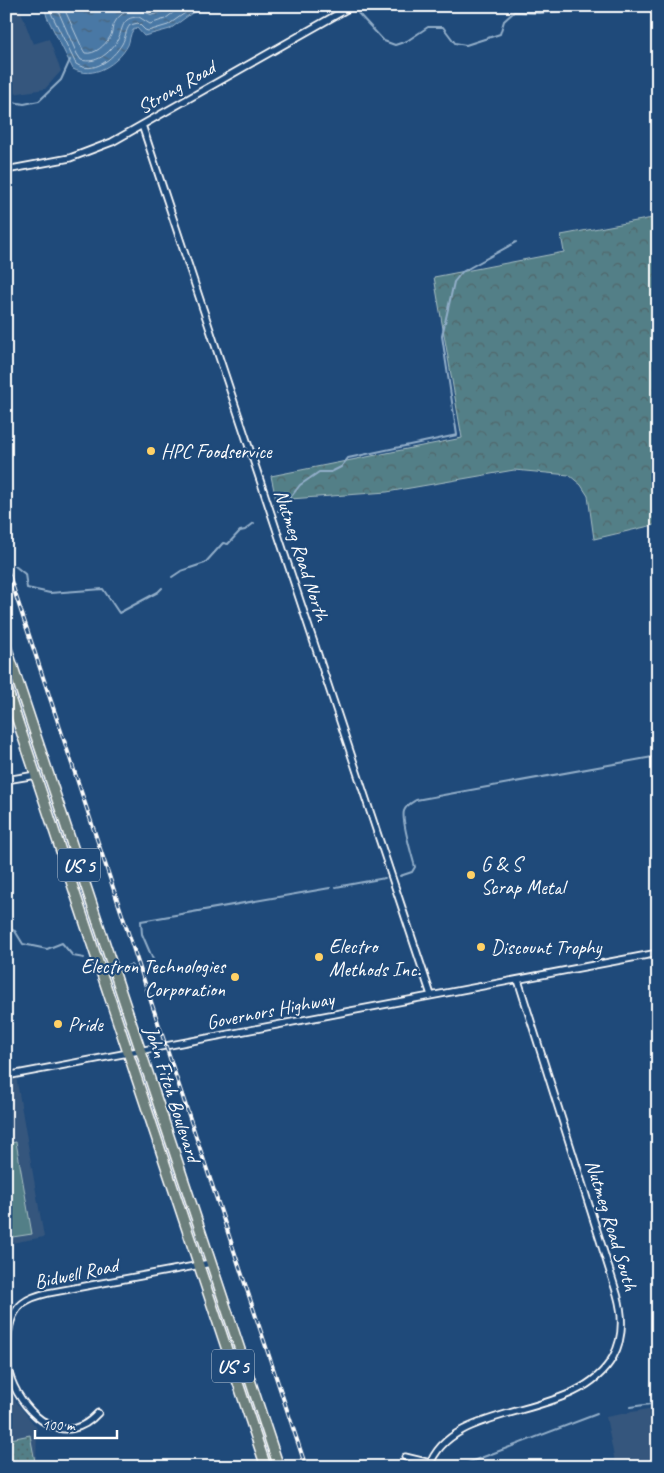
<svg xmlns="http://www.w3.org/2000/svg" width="664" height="1473" font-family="Caveat,sans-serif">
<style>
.built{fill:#34567d}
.green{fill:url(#green-dots);stroke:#a9bfc3}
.forest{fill:url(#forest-crowns);stroke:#a9bfc3}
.pitch{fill:#537f87;stroke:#a9bfc3}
.water{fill:url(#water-ripples);stroke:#92aec9}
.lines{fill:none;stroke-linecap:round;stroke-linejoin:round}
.shore{stroke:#b6c9db;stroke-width:1}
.stream{stroke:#92aec9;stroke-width:2}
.minor-casing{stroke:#fff;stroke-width:9}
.highway-casing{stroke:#fff;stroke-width:12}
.minor{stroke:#1f4a7a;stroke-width:5.5}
.highway{stroke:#6c7f7c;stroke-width:9}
.rail-casing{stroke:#fff;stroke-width:4}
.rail{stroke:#1f4a7a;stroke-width:2;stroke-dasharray:5.5;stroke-linecap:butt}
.poi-dot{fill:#ffd166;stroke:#1f4a7a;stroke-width:2}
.labels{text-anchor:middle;stroke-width:4.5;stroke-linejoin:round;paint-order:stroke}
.shield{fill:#1f4a7a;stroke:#bcc9d7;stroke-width:1}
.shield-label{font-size:19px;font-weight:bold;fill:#fff}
.street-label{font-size:20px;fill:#fff;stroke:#1f4a7a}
.poi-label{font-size:20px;fill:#fff;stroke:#1f4a7a;text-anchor:start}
</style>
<defs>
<pattern id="green-dots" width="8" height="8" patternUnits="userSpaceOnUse" patternTransform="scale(1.25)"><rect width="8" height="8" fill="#537f87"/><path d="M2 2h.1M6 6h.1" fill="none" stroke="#50666a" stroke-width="1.8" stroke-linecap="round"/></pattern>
<pattern id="forest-crowns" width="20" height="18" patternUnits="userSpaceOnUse" patternTransform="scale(1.25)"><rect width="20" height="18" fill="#537f87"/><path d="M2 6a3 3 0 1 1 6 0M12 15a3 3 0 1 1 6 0" fill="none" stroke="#50666a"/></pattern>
<pattern id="water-ripples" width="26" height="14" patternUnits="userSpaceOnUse" patternTransform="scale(1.25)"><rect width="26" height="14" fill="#4978a5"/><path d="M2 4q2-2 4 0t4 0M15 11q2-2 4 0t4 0" fill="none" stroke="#4a6278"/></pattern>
</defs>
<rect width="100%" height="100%" fill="#1f4a7a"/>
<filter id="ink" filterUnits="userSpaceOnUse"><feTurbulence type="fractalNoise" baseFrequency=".02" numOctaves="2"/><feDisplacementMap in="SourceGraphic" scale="10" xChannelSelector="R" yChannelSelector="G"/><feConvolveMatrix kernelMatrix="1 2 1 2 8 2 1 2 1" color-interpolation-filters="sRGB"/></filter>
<g filter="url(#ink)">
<!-- built -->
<path class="built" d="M6 6H19L33 44 49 39 61 71 45 89 6 95Z
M16 1076 44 1237 6 1244V1077Z
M6 1389 37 1428 36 1467H6Z
M658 1407V1467H616L606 1417Z"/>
<!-- green -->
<path class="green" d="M30 1435 36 1467H6V1440Z"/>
<!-- forest -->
<path class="forest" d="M658 217V524L594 539 588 496 581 485 569 475 514 470 387 492 276 500 271 476 462 438 434 277 564 252 561 235Z"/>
<!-- pitch -->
<path class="pitch" d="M16 1142 32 1234 6 1238V1144Z"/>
<!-- water -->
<path class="water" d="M44 6H211L192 13 170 29 144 36 137 28 133 30C130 34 130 40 128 45 118 64 93 80 73 69L47 17Z"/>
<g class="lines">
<!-- shore -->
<path class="shore" d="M49 6 52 15 76 64C93 75 113 59 122 44 126 37 125 31 130 25L138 23 145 30 148 31 168 25 195 6
M56 6 77 54 81 60C96 64 109 54 117 41 124 29 120 17 139 17L150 24 165 19 182 6
M63 6 83 50 85 53C95 55 105 45 110 37 112 34 112 30 113 26 121 8 136 7 152 15L162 12 169 6"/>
<!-- stream -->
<path class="stream" d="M358 13 384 41 395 45 407 41 428 27H443L455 43 466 45 500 34 504 21 514 12 539 13 619 6
M6 101 24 104 39 101 61 80 70 60
M278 511 287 502 300 485 319 472H331L341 467 348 458 457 435 442 336 454 282 462 272 516 242
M15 566 25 574 27 588 50 593 103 589 119 613 158 592 162 588
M172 577 181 571 205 563 223 543 228 544 240 531 245 530 254 523
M400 876 412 872 415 867C412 856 401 820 404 811 406 805 411 803 416 800L658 756
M336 887 385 878
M6 928 15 931 23 944 47 949 62 943 73 956 84 958
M121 968 131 965 135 971
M146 968 154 962 142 934 141 921 330 888
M630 1407 658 1403
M457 1467 597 1414"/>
<defs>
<path id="minor" d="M142 125 431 995
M6 170 70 158 112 142 352 6
M6 780 36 775
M6 1076 658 953
M98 1413C65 1450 25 1416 11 1379 6 1366 7 1351 8 1337 9 1325 13 1311 23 1303 31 1297 39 1295 48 1293L211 1263
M405 1457 430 1463
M429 1467C451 1399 577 1423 613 1357 624 1337 623 1315 617 1294L518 980"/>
<path id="highway" d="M6 646 279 1467
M6 686 266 1467"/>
</defs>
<!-- minor casing -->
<use href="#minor" class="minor-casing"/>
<!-- highway casing -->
<use href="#highway" class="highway-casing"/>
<!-- minor -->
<use href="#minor" class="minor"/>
<!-- highway -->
<use href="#highway" class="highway"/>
<defs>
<path id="rail" d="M6 566 306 1467"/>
</defs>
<!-- rail casing -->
<use href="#rail" class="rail-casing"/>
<!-- rail -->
<use href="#rail" class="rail"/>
</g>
</g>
<!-- markers -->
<g class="poi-dot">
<circle cx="151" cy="451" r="5"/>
<circle cx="471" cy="875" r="5"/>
<circle cx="481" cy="947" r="5"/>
<circle cx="319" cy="957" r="5"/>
<circle cx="235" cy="977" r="5"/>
<circle cx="58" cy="1024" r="5"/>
</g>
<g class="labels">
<!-- shield labels -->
<g class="shield">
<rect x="58" y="848.5" width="42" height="33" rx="4"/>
<rect x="212" y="1349.5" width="42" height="33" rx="4"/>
</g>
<g class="shield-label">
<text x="79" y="872">US 5</text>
<text x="233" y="1373">US 5</text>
</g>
<!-- street labels -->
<g class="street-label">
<text transform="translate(176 87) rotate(-30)" y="7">Strong Road</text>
<text transform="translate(302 555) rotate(72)" y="7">Nutmeg Road North</text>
<text transform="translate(270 1010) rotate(-11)" y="7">Governors Highway</text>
<text transform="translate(173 1094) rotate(72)" y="7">John Fitch Boulevard</text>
<text transform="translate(612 1225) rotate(73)" y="7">Nutmeg Road South</text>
<text transform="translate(76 1273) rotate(-12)" y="7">Bidwell Road</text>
</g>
<!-- poi labels -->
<g class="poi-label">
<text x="161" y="458">HPC Foodservice</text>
<text x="481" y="871">G &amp; S<tspan x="481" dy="23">Scrap Metal</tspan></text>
<text x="329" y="953">Electro<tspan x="329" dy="23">Methods Inc.</tspan></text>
<text x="491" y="954">Discount Trophy</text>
<text x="225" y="973" text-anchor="end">Electron Technologies<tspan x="225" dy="23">Corporation</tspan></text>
<text x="68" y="1031">Pride</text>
</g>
</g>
<!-- margin -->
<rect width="664" height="1473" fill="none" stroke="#1f4a7a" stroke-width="25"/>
<rect x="12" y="12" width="639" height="1448" fill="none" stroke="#fff" stroke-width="2" filter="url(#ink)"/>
<!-- scale -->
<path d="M35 1430v8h82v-8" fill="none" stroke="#ffffff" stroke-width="2.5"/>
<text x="42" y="1430" font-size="15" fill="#ffffff" stroke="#1f4a7a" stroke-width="4" paint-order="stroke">100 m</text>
</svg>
